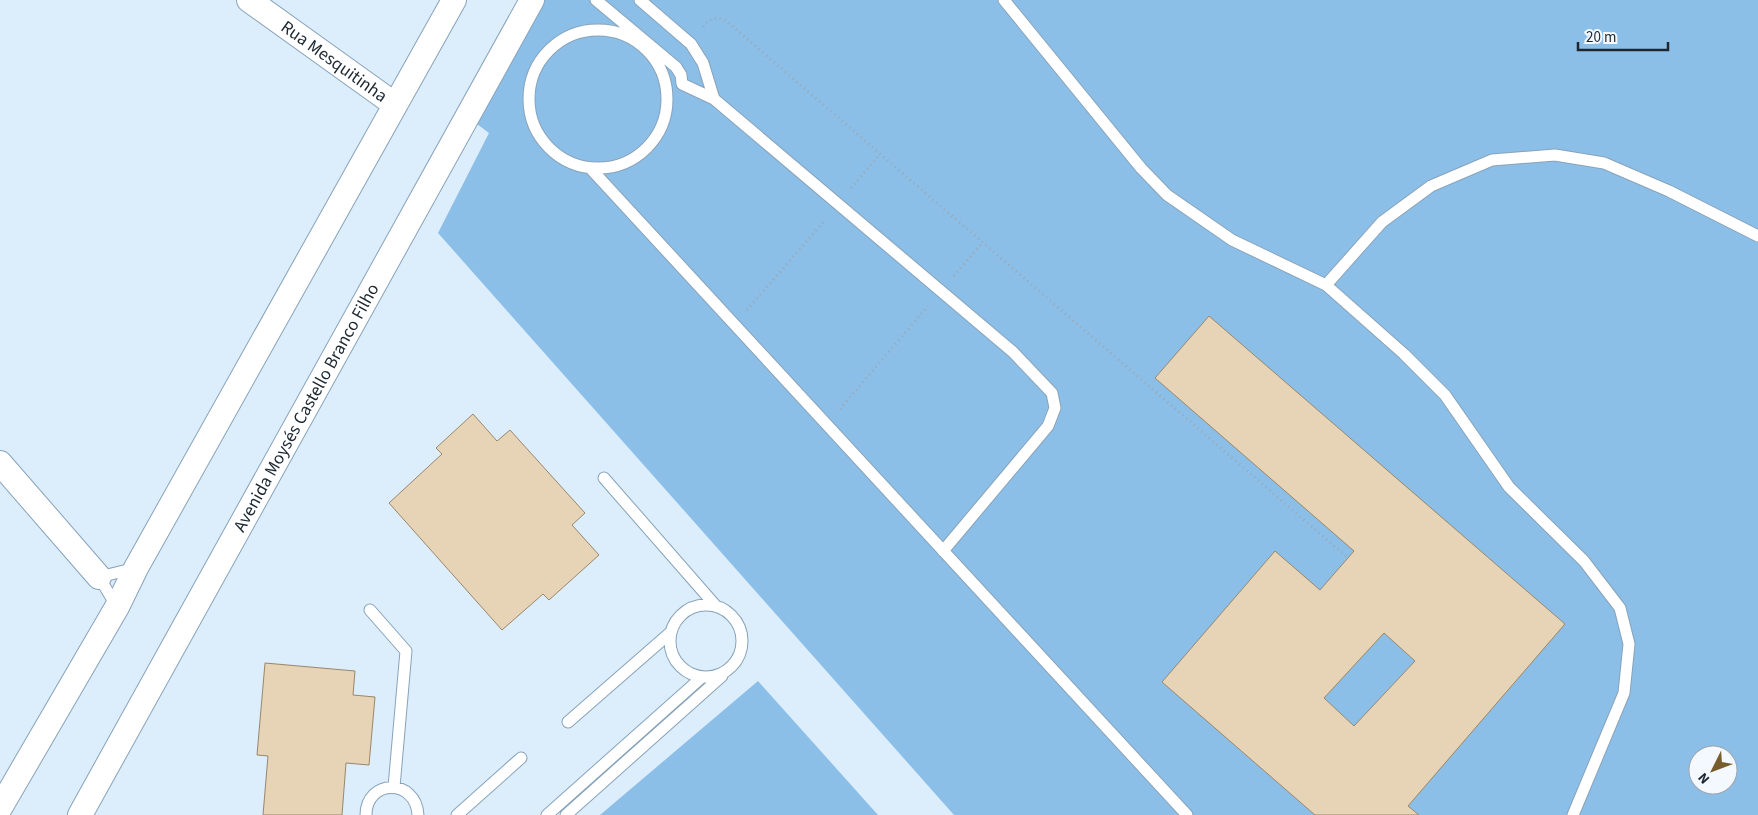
<svg xmlns="http://www.w3.org/2000/svg" width="1758" height="815" font-family="'Source Sans 3',sans-serif">
<style>
.green{fill:#8cbfe8;fill-rule:evenodd}
.building{fill:#e7d3b5;stroke:#99876a;fill-rule:evenodd}
.lines{fill:none;stroke-linecap:round;stroke-linejoin:round}
.service-casing{stroke:#87a3ba;stroke-width:13}
.minor-casing{stroke:#87a3ba;stroke-width:26}
.path{stroke:#99a8b5;stroke-width:3;stroke-dasharray:1 4;stroke-linecap:butt}
.service{stroke:#fff;stroke-width:11}
.minor{stroke:#fff;stroke-width:24}
.labels{text-anchor:middle;stroke-width:5;stroke-linejoin:round;paint-order:stroke}
.street-label{font-size:18px;fill:#1c2730;stroke:#f3f9fe}
</style>
<rect width="100%" height="100%" fill="#dcedfc"/>
<!-- green -->
<path class="green" d="M543 0H1758V815H954L438 233 489 133 477 124ZM1698 755H1728V785H1698Z
M758 681 878 815H600Z"/>
<!-- building -->
<path class="building" d="M1209 316 1565 624 1408 806 1419 815H1315L1162 682 1275 551 1320 590 1354 551 1155 378ZM1384 633 1415 661 1354 726 1324 698Z
M473 414 497 441 510 430 585 513 572 525 599 555 549 600 543 594 502 630 389 503 442 454 436 448Z
M265 663 355 671 353 695 375 697 369 765 346 763 342 815H263L268 756 257 755Z"/>
<g class="lines">
<defs>
<path id="service" d="M596 0 676 67 681 75 682 84 714 99 1013 352 1052 393 1055 408 1048 426 943 551
M640 0 691 44 703 63 714 99
M1004 0 1141 168 1167 195 1232 240 1326 285 1404 354 1445 395 1509 487 1584 561 1620 608 1629 644 1624 693 1573 815
M529 99a69 69 0 1 1 138 0a69 69 0 1 1-138 0Z
M591 169 1187 815
M1326 285 1382 222 1431 186 1492 160 1555 155 1604 163 1669 191 1758 236
M604 478 715 605
M670 641a36 36 0 1 1 72 0a36 36 0 1 1-72 0Z
M117 607 99 577 136 568
M370 610 406 651 394 787
M568 722 670 633
M366 815C366 779 416 778 418 815
M457 815 521 758
M547 815 701 678
M566 815 722 676"/>
<g id="minor">
<path id="s1" d="M249 0 394 104"/>
<path d="M0 463 99 577"/>
<path d="M0 808 117 607 136 568 454 0"/>
<path id="s2" d="M80 815 532 0"/>
</g>
</defs>
<!-- service casing -->
<use href="#service" class="service-casing"/>
<!-- minor casing -->
<use href="#minor" class="minor-casing"/>
<!-- path -->
<path class="path" d="M703 27C709 19 713 17 724 19L1348 558
M851 188 880 154
M954 276 982 243
M747 310 825 220
M840 409 928 306"/>
<!-- service -->
<use href="#service" class="service"/>
<!-- minor -->
<use href="#minor" class="minor"/>
</g>
<g class="labels">
<!-- street labels -->
<g class="street-label">
<text dy="6" stroke="none"><textPath href="#s1" startOffset="105">Rua Mesquitinha</textPath></text>
<text dy="6" stroke="none"><textPath href="#s2" startOffset="466">Avenida Moysés Castello Branco Filho</textPath></text>
</g>
</g>
<!-- north arrow -->
<g transform="translate(1713 770) rotate(228)"><circle r="24" fill="#f3f9fe" stroke="#9da5ac"/>
<path d="M0-4L9 19L0 12L-9 19Z" fill="#775c2e"/>
<text y="-8" font-size="14" font-weight="bold" text-anchor="middle" fill="#1c2730">N</text>
</g>
<!-- scale -->
<path d="M1578 42v8h90v-8" fill="none" stroke="#1c2730" stroke-width="2.5"/>
<text x="1586" y="42" font-size="15" fill="#1c2730" stroke="#f3f9fe" stroke-width="4" paint-order="stroke">20 m</text>
</svg>
